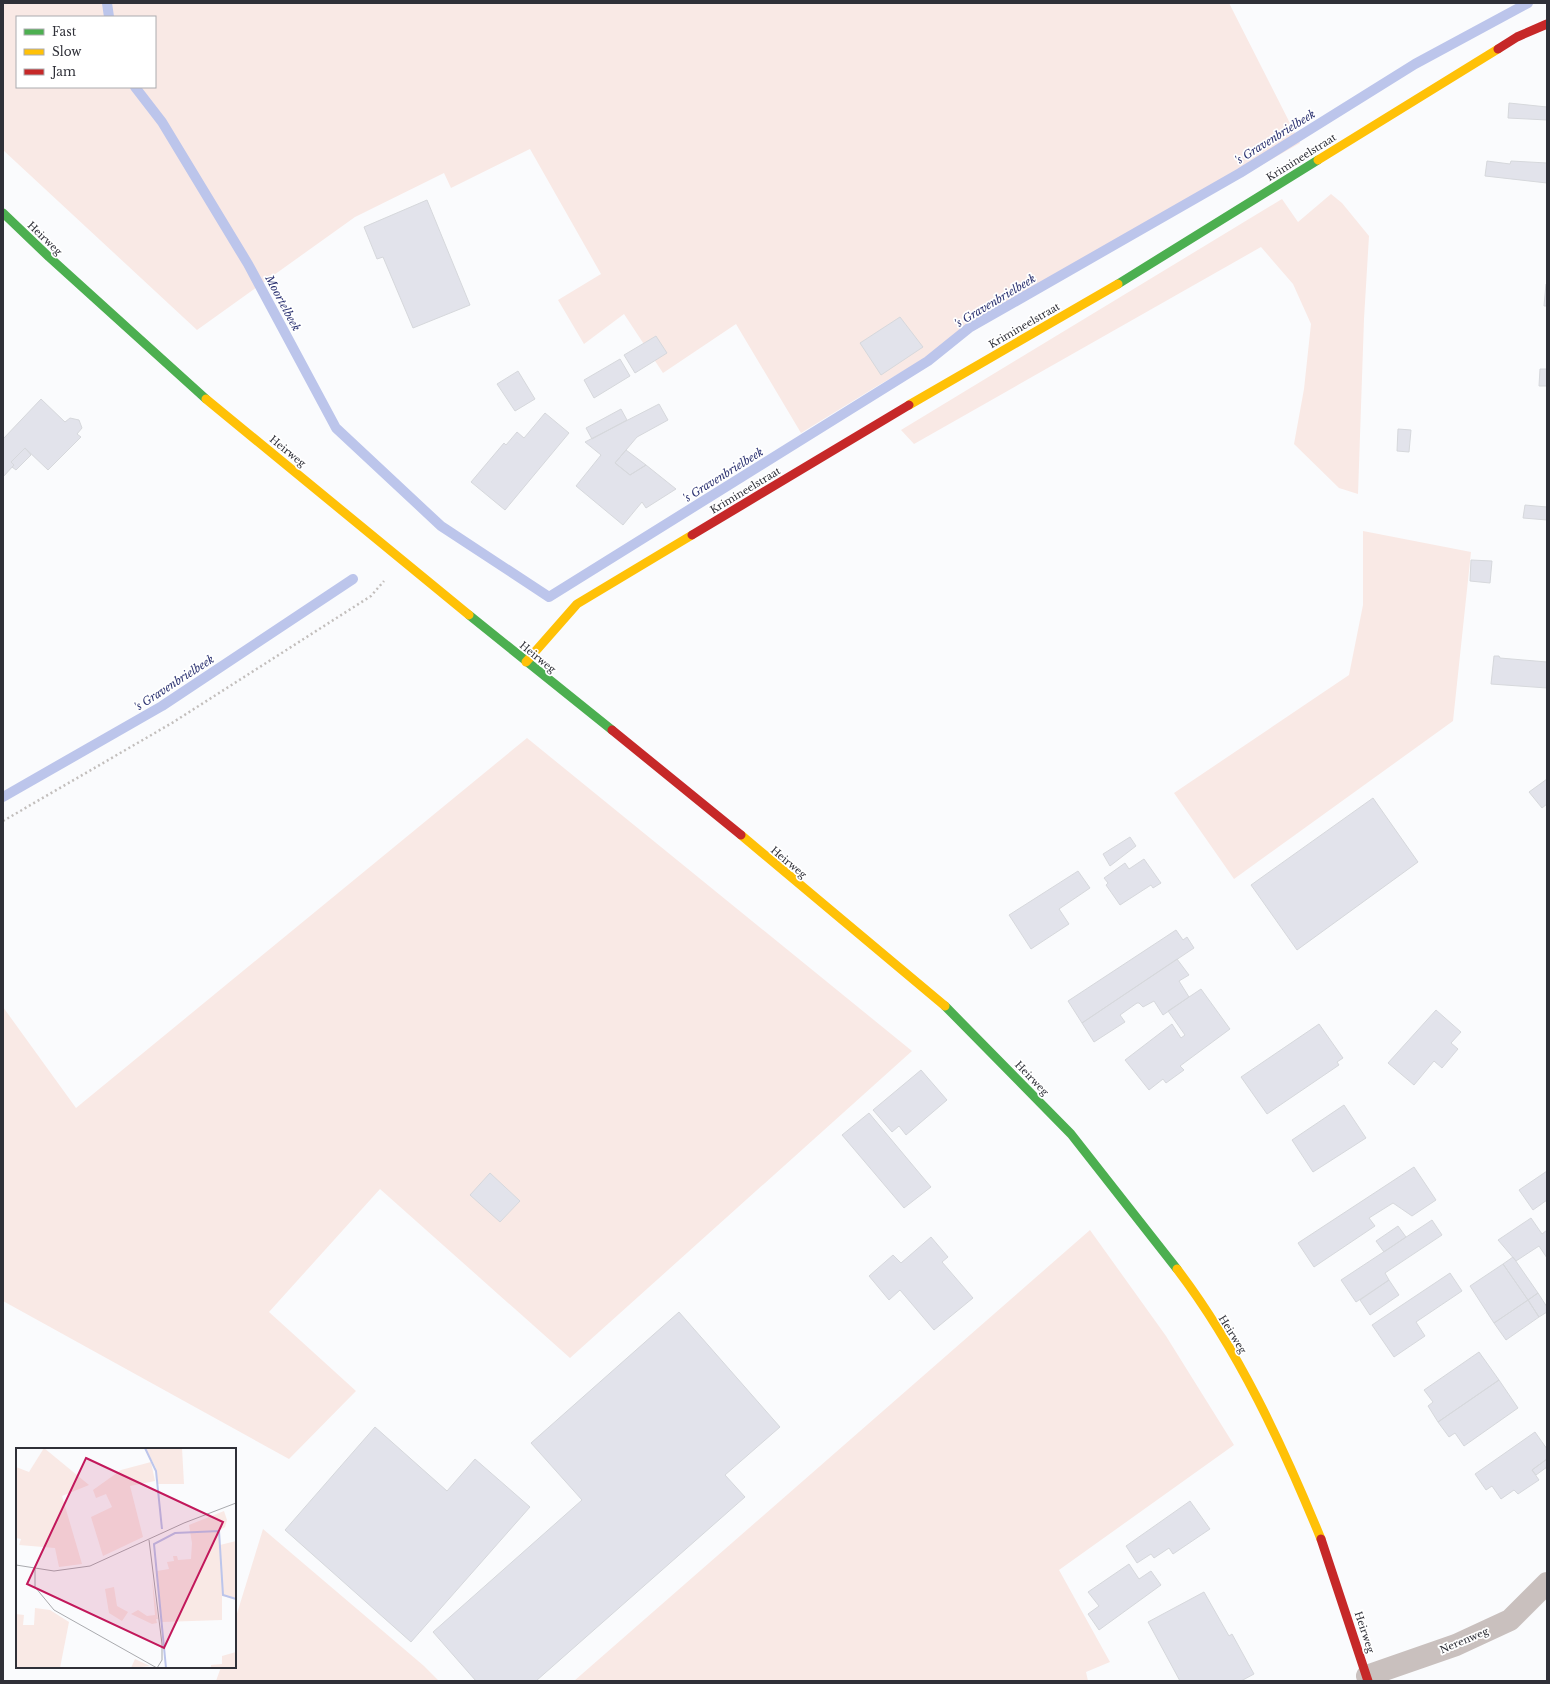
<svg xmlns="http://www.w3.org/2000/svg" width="1550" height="1684" font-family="'Libre Baskerville',serif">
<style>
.green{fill:#f9e9e5;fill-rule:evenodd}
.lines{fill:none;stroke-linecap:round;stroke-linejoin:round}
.stream{stroke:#bcc5eb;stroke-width:10}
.building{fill:#e2e3eb;stroke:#d6d8dc}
.path{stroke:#c2bebc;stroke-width:2.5;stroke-dasharray:2 3;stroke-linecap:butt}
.street{stroke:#c9c0be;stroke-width:22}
.fast{stroke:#4caf50;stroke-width:9}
.slow{stroke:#ffc107;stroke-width:9}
.jam{stroke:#c62828;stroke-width:9}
.labels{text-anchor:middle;stroke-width:3.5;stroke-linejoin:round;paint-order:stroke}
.street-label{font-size:10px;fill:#2f3038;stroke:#fff}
.water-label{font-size:11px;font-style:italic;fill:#2b3271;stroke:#fff}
.inset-river{fill:none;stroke:#bcc5eb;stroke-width:2}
.inset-road{fill:none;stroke:#a9aaae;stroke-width:1}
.view{fill:#c2185b;fill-opacity:0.15;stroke:#c2185b;stroke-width:2}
.inset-edge{fill:none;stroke:#2f3038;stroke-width:2}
</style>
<rect width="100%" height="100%" fill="#fafbfd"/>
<!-- green -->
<path class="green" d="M3 3H1229L1300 143 879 385 801 433 736 324 663 373 624 314 584 344 558 300 601 274 530 149 451 188 444 173 355 217 197 330 3 150ZM17 17H155V87H17Z
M1331 194 1342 203 1369 236 1364 319 1358 494 1339 488 1294 444 1304 389 1311 324 1293 284 1261 247 914 444 901 430 1282 199 1298 222Z
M1363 531 1471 552 1453 721 1234 879 1174 793 1349 675 1363 605Z
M527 738 912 1051 570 1358 380 1189 269 1312 356 1391 289 1459 3 1301V1007L76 1108Z
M1090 1230 1166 1336 1234 1445 1059 1570 1110 1662 1086 1672 1088 1681H574Z
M263 1529 424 1666 439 1681H216L221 1667H235V1620Z"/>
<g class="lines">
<!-- stream -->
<path class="stream" d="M107 3 109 17
M135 87 162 122 248 264 336 428 441 526 549 597 928 361 969 328 1240 173 1415 64 1528 3
M3 797 162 706 353 579"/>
</g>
<!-- building -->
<path class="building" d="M1509 103 1547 107V120L1508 118Z
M1487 161 1510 164 1511 161 1547 163V183L1485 176Z
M427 200 470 305 413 328 383 257 377 259 364 227Z
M1546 284H1547V306H1544Z
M900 317 923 347 881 375 860 343Z
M656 336 667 353 635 373 624 355Z
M620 359 630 376 594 398 584 380Z
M1540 369H1547V386H1539Z
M518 371 535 399 515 411 497 384Z
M41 399 65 422 70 418 79 420 82 428 77 434 81 437 48 470 25 448 11 462 14 465 3 477V439Z
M659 404 668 420 637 437 615 463 630 475 646 465 676 489 646 508 642 502 623 525 576 486 601 455 585 442Z
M621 409 627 420 592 439 586 428Z
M545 413 569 433 505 510 471 482 504 443 506 445 517 432 524 438Z
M1398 429 1411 430 1409 452 1397 451Z
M25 448 31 455 16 470 12 467 14 465 11 462Z
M626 450 646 465 630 475 615 463Z
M1525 505 1547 507V520L1523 518Z
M1471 560 1492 561 1490 583 1470 581Z
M1494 656H1499L1500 658 1547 662V688L1491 684Z
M1547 779V804L1542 808 1529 792Z
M1373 798 1418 862 1297 950 1251 885Z
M1130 837 1136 846 1110 866 1103 854Z
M1144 859 1161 883 1153 888 1151 885 1120 905 1106 885 1108 883 1104 878 1125 863 1129 869Z
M1078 871 1090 888 1059 909 1069 924 1031 949 1009 915Z
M1176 930 1183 940 1187 937 1194 948 1082 1023 1068 1001Z
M1177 959 1189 975 1179 981 1189 997 1163 1015 1154 1001 1143 1007 1139 1003H1137L1120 1015 1125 1022 1094 1042 1082 1023Z
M1201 989 1230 1029 1180 1066 1184 1070 1166 1083 1163 1079 1149 1090 1125 1060 1172 1024 1181 1038 1185 1035 1168 1011Z
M1436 1010 1461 1032 1451 1043 1458 1049 1442 1068 1434 1061 1414 1085 1388 1063Z
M1319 1024 1343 1058 1337 1062 1339 1065 1267 1114 1241 1077Z
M921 1070 947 1100 906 1135 899 1126 892 1132 873 1110Z
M1344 1105 1366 1138 1313 1172 1292 1140Z
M869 1113 931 1187 904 1208 842 1135Z
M1414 1167 1436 1200 1412 1216 1393 1203 1369 1218 1375 1226 1314 1267 1298 1243Z
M1547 1171V1200L1533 1210 1519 1190Z
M490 1173 520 1201 500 1222 470 1195Z
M1531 1218 1542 1234 1547 1230V1258L1539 1246 1516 1261 1498 1240Z
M1432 1220 1442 1235 1385 1273 1389 1280 1356 1302 1341 1280Z
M1398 1226 1406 1237 1384 1252 1376 1241Z
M931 1237 948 1257 942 1262 973 1298 934 1330 900 1290 889 1300 869 1276 893 1255 901 1263Z
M1513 1257 1538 1293 1528 1300 1503 1264Z
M1503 1264 1528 1300 1494 1323 1470 1286Z
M1450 1273 1462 1291 1416 1322 1425 1336 1394 1357 1372 1325Z
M1389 1280 1399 1295 1370 1315 1360 1300Z
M1538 1293 1547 1307V1312L1539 1317 1528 1300Z
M1528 1300 1539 1317 1506 1340 1494 1323Z
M679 1312 780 1427 725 1475 745 1497 536 1681H476L433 1632 582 1500 531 1443Z
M1479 1352 1499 1380 1438 1422 1428 1406 1433 1402 1424 1390Z
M1499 1380 1518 1408 1464 1446 1455 1433 1449 1437 1438 1422Z
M375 1427 447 1491 475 1459 530 1507 411 1642 285 1530Z
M1535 1432 1547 1449V1459L1532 1470 1539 1480 1518 1494 1514 1490 1501 1499 1492 1486 1486 1490 1475 1474Z
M1547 1459V1467L1536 1475 1532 1470Z
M1190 1501 1210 1529 1173 1554 1169 1548 1154 1558 1151 1554 1137 1563 1126 1546Z
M1129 1564 1139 1579 1151 1571 1161 1585 1099 1630 1088 1614 1099 1606 1088 1592Z
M1204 1592 1229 1636 1232 1634 1254 1674 1241 1681H1180L1148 1622Z"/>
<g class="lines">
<!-- path -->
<path class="path" d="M3 821 172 723 371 596 384 581"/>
<!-- street -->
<path class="street" d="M1367 1676 1456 1645 1510 1620 1547 1583"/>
<!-- fast -->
<path class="fast" d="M3 213 49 257 206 399
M1118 284 1318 160
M469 615 612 730
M945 1006 1071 1134 1177 1269"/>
<!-- slow -->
<path class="slow" d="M1318 160 1498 49
M206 399 469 615
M909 405 1118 284
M526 662 577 604 692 535
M741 835 945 1006
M1177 1269C1238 1349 1283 1446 1321 1539"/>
<!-- jam -->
<path class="jam" d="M1498 49 1517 37 1547 24
M692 535 909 405
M612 730 741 835
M1321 1539 1368 1681"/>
</g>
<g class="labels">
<!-- street labels -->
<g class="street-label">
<text transform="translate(1301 157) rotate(-32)" y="4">Krimineelstraat</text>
<text transform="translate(45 238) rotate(44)" y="4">Heirweg</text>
<text transform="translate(1024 325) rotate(-30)" y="4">Krimineelstraat</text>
<text transform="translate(288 451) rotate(39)" y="4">Heirweg</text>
<text transform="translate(745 490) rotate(-31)" y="4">Krimineelstraat</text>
<text transform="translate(538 657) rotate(39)" y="4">Heirweg</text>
<text transform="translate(789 862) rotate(40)" y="4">Heirweg</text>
<text transform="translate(1032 1078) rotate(46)" y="4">Heirweg</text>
<text transform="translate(1233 1334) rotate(58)" y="4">Heirweg</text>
<text transform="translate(1365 1632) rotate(72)" y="4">Heirweg</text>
<text transform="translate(1464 1640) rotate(-23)" y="4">Nerenweg</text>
</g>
<!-- water labels -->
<g class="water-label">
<text transform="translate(1275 137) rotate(-32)" y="4">'s Gravenbrielbeek</text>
<text transform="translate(995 301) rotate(-31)" y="4">'s Gravenbrielbeek</text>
<text transform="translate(283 303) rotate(62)" y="4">Moortelbeek</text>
<text transform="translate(723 475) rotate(-32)" y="4">'s Gravenbrielbeek</text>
<text transform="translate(174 683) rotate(-33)" y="4">'s Gravenbrielbeek</text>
</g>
</g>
<!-- overview -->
<g transform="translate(16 1448)">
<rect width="220" height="220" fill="#fafbfd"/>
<path d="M28 0 73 37 46 48 66 116 43 119 39 100 3 97 5 91 0 90V19L13 24ZM129 0H166L168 36H142L140 20ZM135 14 139 33 114 38 127 89 87 108 75 69 96 59 90 46 80 50 77 42 105 22ZM208 63 211 72 209 79 204 82V97L220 93V151L206 148V172L146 174 141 123 153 121 151 114 158 113 157 108H161L162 112 175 111 176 95 173 77ZM136 131 142 171H140L141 175 136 176 115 166 122 162 131 168 139 167ZM98 139 101 158 112 164 106 173 93 165 89 141ZM19 160 34 162 53 174 44 220H0V166L8 167 7 177H18ZM220 204V220H195V217L206 216V208ZM119 211 134 218 115 220Z" fill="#f9e9e5"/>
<path class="inset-river" d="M129 0 140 23 146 81M150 220 138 96 159 85 203 83 207 147 220 151"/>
<path class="inset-road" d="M133 92 146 196V212L141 220M0 117 38 123 74 118 168 75 220 55M19 121V139L38 162 141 220"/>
<path class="view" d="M70 10 207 74 148 200 11 136Z"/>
<rect width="220" height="220" class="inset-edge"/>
</g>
<!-- border -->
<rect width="1550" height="1684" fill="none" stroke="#2f3038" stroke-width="8"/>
<!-- legend -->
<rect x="16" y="16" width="140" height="72" fill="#ffffff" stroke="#acacaf"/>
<rect x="24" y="29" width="20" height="6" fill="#4caf50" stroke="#acacaf"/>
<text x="52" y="36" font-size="12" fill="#2f3038">Fast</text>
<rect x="24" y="49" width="20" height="6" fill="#ffc107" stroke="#acacaf"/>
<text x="52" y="56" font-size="12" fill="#2f3038">Slow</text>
<rect x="24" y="69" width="20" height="6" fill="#c62828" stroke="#acacaf"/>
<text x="52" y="76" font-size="12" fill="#2f3038">Jam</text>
</svg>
